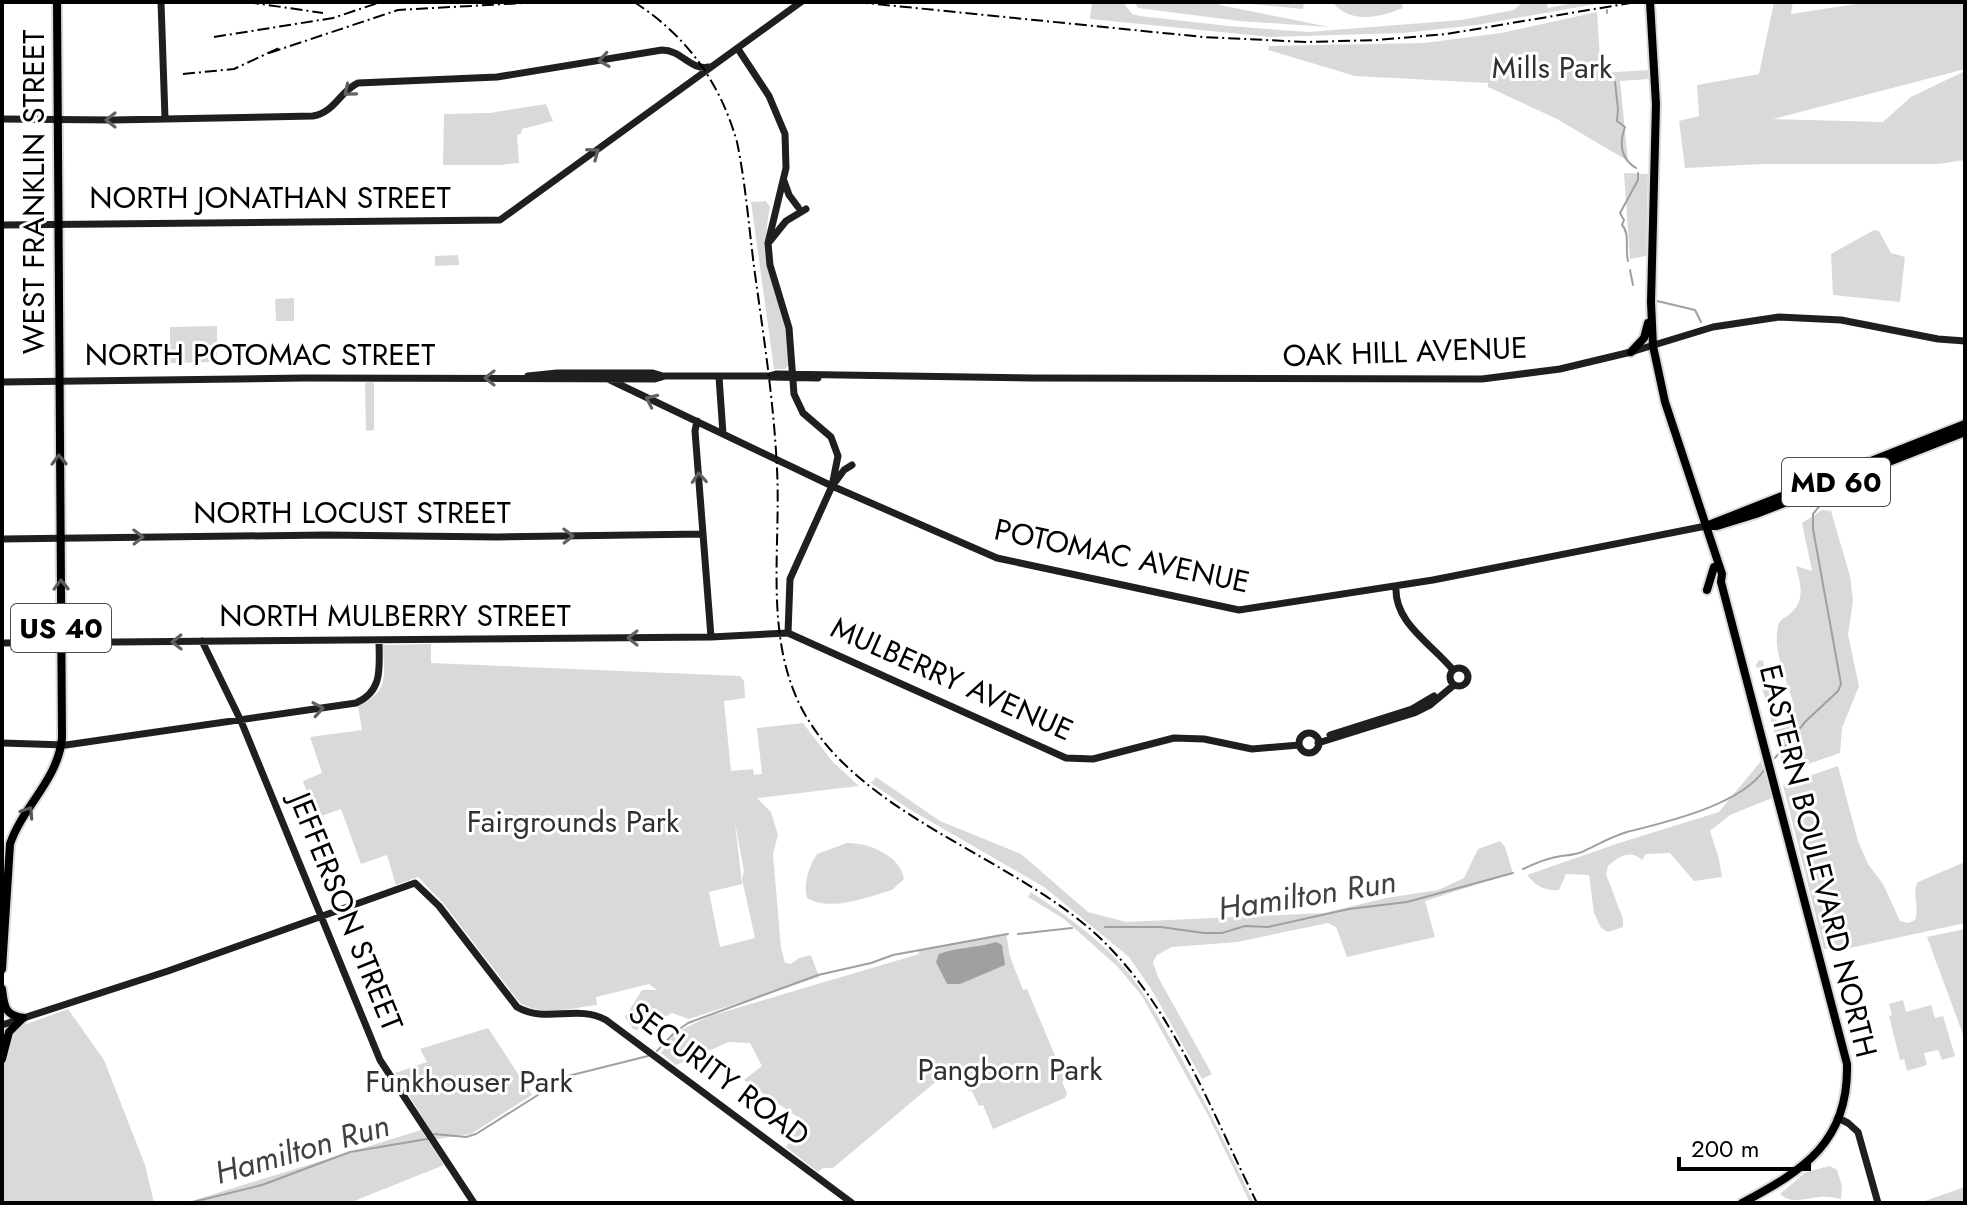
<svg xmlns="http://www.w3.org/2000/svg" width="1967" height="1205" font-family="Jost,sans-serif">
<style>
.green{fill:#d9d9d9;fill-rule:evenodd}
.water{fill:#a0a0a0}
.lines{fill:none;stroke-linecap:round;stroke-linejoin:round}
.stream{stroke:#a0a0a0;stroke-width:2}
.primary-casing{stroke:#dbdbdb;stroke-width:12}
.secondary{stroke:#1f1f1f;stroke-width:7}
.primary{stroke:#000;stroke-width:8}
.rail{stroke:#000;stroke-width:2;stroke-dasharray:12 4 2 4;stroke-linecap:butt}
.oneway{stroke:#626262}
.oneway2{stroke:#595959}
.labels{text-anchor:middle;stroke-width:6;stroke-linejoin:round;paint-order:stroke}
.shield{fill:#fff;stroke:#4c4c4c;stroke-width:2}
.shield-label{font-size:28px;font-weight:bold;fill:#000}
.park-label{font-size:30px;fill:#303030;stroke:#fff}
.street-label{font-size:30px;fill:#000;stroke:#fff}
.water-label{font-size:32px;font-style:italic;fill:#414141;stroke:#fff}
</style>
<rect width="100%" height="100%" fill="#fff"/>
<!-- green -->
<path class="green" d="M1092 2H1123L1132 14 1140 16 1228 26 1308 32 1461 20 1514 10 1523 2H1546L1548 8 1578 2H1607L1477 25 1403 33 1271 37 1090 19Z
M1134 2H1220V5L1329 27 1240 21 1138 8Z
M1230 2H1304L1303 9Z
M1332 2H1401L1403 8C1378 18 1351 24 1332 2Z
M1774 2H1793L1791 14 1869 2H1965V69L1773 119 1883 122 1911 97 1965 71V160L1938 164H1763L1685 168 1679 121 1699 116 1697 85 1759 74Z
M1597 12 1601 73 1648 70 1649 79 1620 81 1628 161 1557 119 1488 87V83L1355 76 1268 50 1269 46 1424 43 1501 33Z
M546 104 553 121 522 129 521 134 517 135 519 163 499 165H443L444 114 490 113Z
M1624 173 1648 174 1646 256 1630 259Z
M766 201 770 207C761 252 771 265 782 307 786 326 788 345 790 364L785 369H774L751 202Z
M1874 230 1879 231 1891 253 1905 257 1900 302 1833 295 1831 254Z
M458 255 459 265 435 266V256Z
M294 298V321H276L275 299Z
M217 326V357L214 362 170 363V327Z
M372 382 374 384V430L366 431 365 383Z
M1822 510 1831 511 1850 576 1853 601 1848 635 1859 686 1842 728 1840 753 1785 772 1756 665 1759 660 1763 661 1778 721 1782 724C1791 720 1794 716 1794 706 1788 681 1772 652 1778 626 1780 618 1786 618 1791 613 1806 599 1800 583 1796 566L1812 571 1802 523Z
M431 644V663L740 676 744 681 745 698 724 701 731 771 753 769 754 775 762 774 757 728 803 723 832 761 859 786 757 798 771 812 778 835 773 854 781 948 785 963 791 964 799 958 811 955 819 977 689 1019 672 1013 642 1031 633 1029 625 1017 642 990H657L649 984 596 997 597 1005C572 1008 543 1017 520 1003L443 903 418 877 396 885 387 855 361 864 341 809 316 818 303 781 322 773 310 737 362 730 358 706C390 692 384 675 383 645ZM735 823 744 871 742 879 755 938 720 947 709 892 742 884Z
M1761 761 1772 798 1730 815 1710 831 1719 859 1722 877 1694 881 1670 853 1646 854 1642 860C1630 849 1619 856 1608 866L1606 874 1623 919V927L1608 932 1601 928 1594 913 1589 875 1566 874 1559 890C1544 891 1536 886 1527 875L1619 843 1719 812Z
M1838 766 1858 841 1868 864 1883 884 1900 921 1908 923 1915 920C1920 906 1911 894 1918 882L1965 862V923L1850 948 1824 949 1783 785Z
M876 777 940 821 1021 854 1088 912 1126 922 1324 913 1386 898 1438 890 1464 878 1478 849 1500 841 1505 847 1513 873 1425 901 1435 937 1347 957 1336 927 1328 923 1237 942 1172 947 1157 955 1153 962 1158 977 1212 1074 1202 1079 1153 992 1129 957 1044 887 909 809 871 783Z
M847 843C868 842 901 856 904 879L892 890C867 897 832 912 807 898 803 884 809 866 817 854Z
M1031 892C1061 912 1093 934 1118 961 1141 985 1157 1015 1173 1043 1202 1095 1228 1149 1254 1203H1250L1208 1115 1142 996 1117 966 1064 919 1028 897Z
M1965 929V1040L1927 937Z
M1006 933 1010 957 1023 990 1027 989 1065 1079 1062 1082 1067 1093 1065 1098 993 1129 983 1105 979 1106 972 1091H969L952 1068 833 1168H823L818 1172 786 1147 803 1121 744 1080 762 1066 750 1043 729 1042 676 1065 661 1053 675 1033 710 1016 919 954 918 950Z
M1903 1000 1906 1012 1931 1005 1935 1018 1943 1016 1955 1056 1942 1060 1938 1050 1924 1053 1927 1065 1907 1071 1904 1059 1900 1060 1889 1016 1892 1015 1889 1004Z
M68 1009 104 1060 145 1165 154 1203H2V1052L13 1029Z
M488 1028 532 1095 471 1134 436 1139 395 1073 427 1062 420 1049Z
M421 1130 444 1165 349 1203H185Z
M1830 1166 1837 1170 1842 1186 1841 1199C1834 1198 1827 1196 1820 1197 1805 1198 1792 1205 1780 1194L1806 1172Z
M1965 1187V1203H1919L1962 1188Z"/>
<!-- water -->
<path class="water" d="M996 942 1002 945 1005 965 960 984H947L936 962 939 954C957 947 977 948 996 942Z"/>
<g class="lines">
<!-- stream -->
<path class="stream" d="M1607 10V13
M1615 82 1618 109 1617 121 1625 127C1619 144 1621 159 1636 168
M1628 261C1625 249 1630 233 1622 225L1624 220 1620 213 1638 180V173
M1630 270 1633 285
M1657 301 1695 310 1701 322
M1775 758 1806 721 1838 691 1841 684 1813 529V514L1822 503 1820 495
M1523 869C1532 865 1542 860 1552 858 1562 855 1572 856 1582 852 1597 845 1610 837 1627 832 1667 822 1741 805 1765 769
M1105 927H1161L1204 933H1222L1245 926 1268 927 1349 909 1407 902 1513 873
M1018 934 1072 928
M657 1051 674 1033 688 1023 818 975 871 963 893 955 1008 934
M568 1076 648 1056
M434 1134 466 1137 476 1134 560 1081
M189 1203 262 1185 350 1152 427 1139"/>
<defs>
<path id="primary" d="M1650 2 1656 104 1651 302 1653 346 1665 402 1722 574 1721 582 1847 1064C1849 1142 1804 1170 1742 1203
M1631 352 1644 338 1648 323
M1706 526 1965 424
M1707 526H1717L1756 514 1965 432
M1707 590 1714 567
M2 969 10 844C23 806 58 780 62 738L57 2
M2 989C4 1005 4 1015 23 1018
M2 1059 9 1032 23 1018"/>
</defs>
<!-- primary casing -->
<use href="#primary" class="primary-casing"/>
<!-- secondary -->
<path class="secondary" d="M161 2 165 118
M738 49 769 96 785 134 786 168 768 243 770 265 789 328 794 394 803 413 831 437 838 456 832 486 790 579 788 633
M2 119 113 120 313 116C335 112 340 91 358 83L497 77 662 50C682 50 690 71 709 67
M784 181 789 195 798 207
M2 225 500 220 801 2
M770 241 786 221 806 209
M528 376 557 373H653L663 376
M719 377 723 434
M771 377 818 378
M608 379 832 486 997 558 1239 610 1433 580 1706 526
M2 382 304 378 655 379 665 376H769L776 374 1033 378 1482 379 1560 369 1631 352 1713 327 1779 317 1841 320 1938 339 1965 341
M697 421 695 431 711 637
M836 481 844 470 852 465
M2 539 326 535 497 537 703 534
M1396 587C1394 623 1432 644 1453 670
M202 641 241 721 380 1060 474 1203
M2 643 711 637 788 633 1066 758 1093 759 1174 738 1204 739 1252 749 1299 745
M1450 677a9 9 0 1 1 18 0a9 9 0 1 1-18 0Z
M1299 743a10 10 0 1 1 20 0a10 10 0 1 1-20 0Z
M1330 735 1412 709 1434 696
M2 743 66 745 356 703C384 691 379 666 379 640
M1318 743 1414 713 1430 705 1454 685
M2 1025 168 971 415 883 439 906 517 1007C546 1024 577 1004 606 1020L852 1203
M1838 1118 1848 1123 1858 1132 1878 1203"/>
<!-- primary -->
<use href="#primary" class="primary"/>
<!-- rail -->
<path class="rail" d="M247 2 323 13
M634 2C686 35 720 82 737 142 746 185 749 230 755 274 764 339 774 404 777 469 781 546 765 629 798 701 851 814 1010 854 1099 937 1173 1007 1212 1113 1257 1203
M856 2 1203 37 1307 42 1377 40 1447 34 1636 2
M214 37 333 18 381 2
M269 53 398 10 542 2
M183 74 234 69 279 48"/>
</g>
<!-- one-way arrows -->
<defs><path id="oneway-chevron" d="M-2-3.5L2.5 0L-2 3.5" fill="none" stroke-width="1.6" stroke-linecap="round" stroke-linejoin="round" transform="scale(2)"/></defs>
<g class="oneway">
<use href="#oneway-chevron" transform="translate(604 60) rotate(171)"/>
<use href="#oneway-chevron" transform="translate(349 91) rotate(140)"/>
<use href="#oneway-chevron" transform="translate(111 120) rotate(-180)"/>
<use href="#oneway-chevron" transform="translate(594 153) rotate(-36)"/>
<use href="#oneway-chevron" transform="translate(490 378) rotate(-180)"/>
<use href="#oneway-chevron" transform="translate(651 400) rotate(-155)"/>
<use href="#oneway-chevron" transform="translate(699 478) rotate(-94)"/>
<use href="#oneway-chevron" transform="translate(568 536) rotate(-1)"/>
<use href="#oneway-chevron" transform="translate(138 537) rotate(-1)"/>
<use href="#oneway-chevron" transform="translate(633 638) rotate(180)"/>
<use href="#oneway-chevron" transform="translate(177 642) rotate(179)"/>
<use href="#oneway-chevron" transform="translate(318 709) rotate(-9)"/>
</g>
<g class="oneway2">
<use href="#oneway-chevron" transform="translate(59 460) rotate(-91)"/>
<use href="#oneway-chevron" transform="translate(61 585) rotate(-91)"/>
<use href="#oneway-chevron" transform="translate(28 812) rotate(-57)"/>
</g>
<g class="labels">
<!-- shield labels -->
<g class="shield">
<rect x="1782" y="458" width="108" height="48" rx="6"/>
<rect x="11" y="604" width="100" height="48" rx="6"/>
</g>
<g class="shield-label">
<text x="1836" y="492">MD 60</text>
<text x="61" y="638">US 40</text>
</g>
<!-- park labels -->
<g class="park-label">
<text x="1552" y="78">Mills Park</text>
<text x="573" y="832">Fairgrounds Park</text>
<text x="1010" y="1080">Pangborn Park</text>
<text x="469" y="1092">Funkhouser Park</text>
</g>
<!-- street labels -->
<g class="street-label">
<text transform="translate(34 192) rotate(-90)" y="10">WEST FRANKLIN STREET</text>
<text x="270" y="208">NORTH JONATHAN STREET</text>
<text transform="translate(1405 352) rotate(-2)" y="10">OAK HILL AVENUE</text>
<text x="260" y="365">NORTH POTOMAC STREET</text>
<text x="352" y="523">NORTH LOCUST STREET</text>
<text transform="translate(1122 556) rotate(12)" y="10">POTOMAC AVENUE</text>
<text x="395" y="626">NORTH MULBERRY STREET</text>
<text transform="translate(952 679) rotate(24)" y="10">MULBERRY AVENUE</text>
<text transform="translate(1818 861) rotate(76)" y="10">EASTERN BOULEVARD NORTH</text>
<text transform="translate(346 912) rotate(68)" y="10">JEFFERSON STREET</text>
<text transform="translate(719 1074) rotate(37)" y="10">SECURITY ROAD</text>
</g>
<!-- water labels -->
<g class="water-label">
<text transform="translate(1307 895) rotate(-9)" y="11">Hamilton Run</text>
<text transform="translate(302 1149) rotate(-16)" y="11">Hamilton Run</text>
</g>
</g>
<!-- border -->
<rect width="1967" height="1205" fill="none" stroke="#000000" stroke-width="8"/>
<!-- scale -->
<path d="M1679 1157v12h130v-12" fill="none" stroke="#000000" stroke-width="4"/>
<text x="1691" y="1157" font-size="24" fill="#000000" stroke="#ffffff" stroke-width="6" paint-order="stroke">200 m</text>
</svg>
